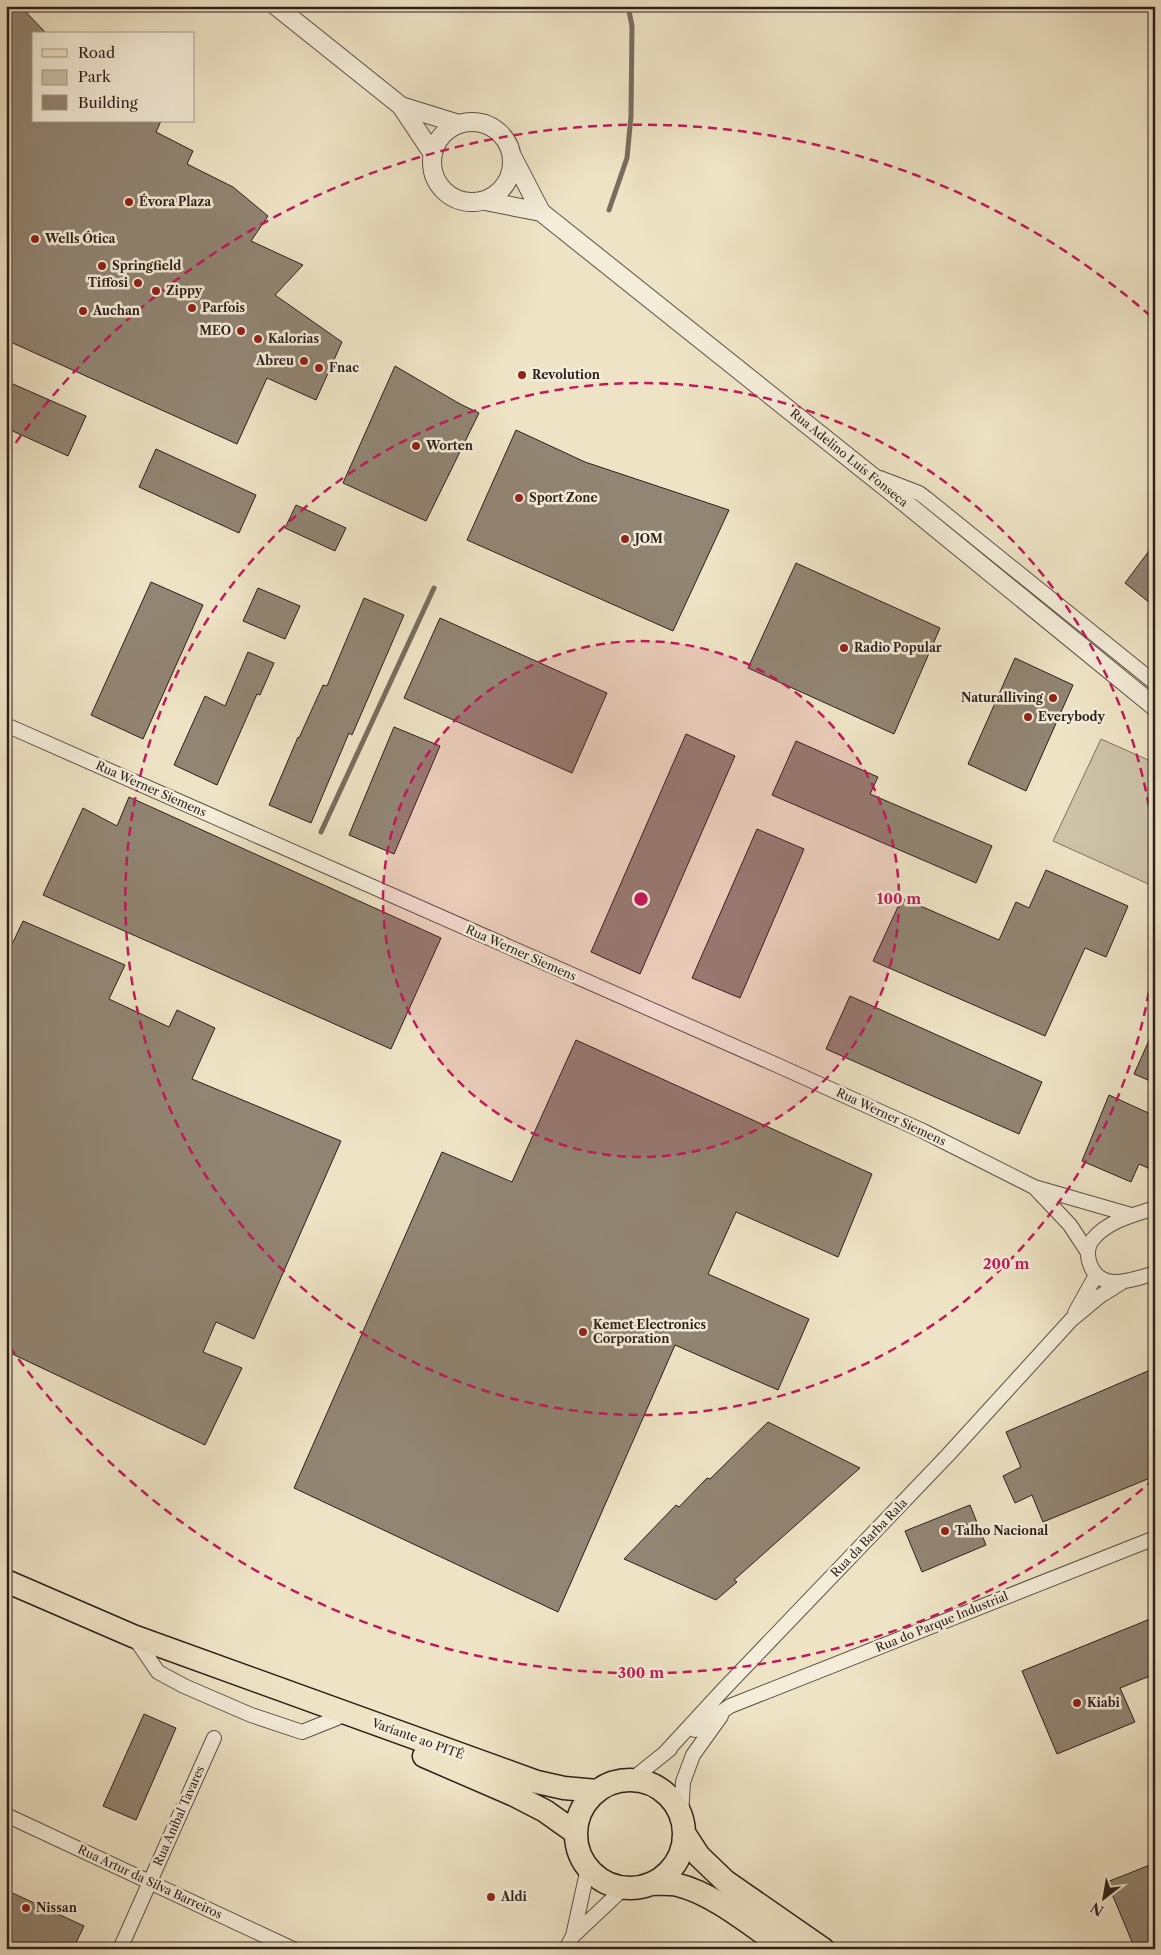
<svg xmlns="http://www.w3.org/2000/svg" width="1161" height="1955" font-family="'Libre Caslon Text',serif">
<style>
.green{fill:#cdc3a8;stroke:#7d7161}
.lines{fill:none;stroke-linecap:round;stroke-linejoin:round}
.stream{stroke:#796d5e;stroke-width:5}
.building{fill:#918573;stroke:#2d1f1a}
.minor-casing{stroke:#5d5045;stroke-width:16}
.tertiary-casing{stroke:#5d5045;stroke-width:20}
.primary-casing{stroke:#2d1f1a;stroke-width:25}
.minor{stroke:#f4edd9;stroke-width:14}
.tertiary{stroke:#f4edd9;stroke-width:18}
.primary{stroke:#eee4c5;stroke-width:22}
.ring{fill:none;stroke:#c2185b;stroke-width:2.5;stroke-dasharray:9 6}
.poi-dot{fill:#8f2418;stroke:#f4edd9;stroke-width:2}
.labels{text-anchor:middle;stroke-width:5;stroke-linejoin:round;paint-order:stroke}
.poi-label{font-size:12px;font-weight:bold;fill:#2d1f1a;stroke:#f4edd9;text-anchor:start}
.street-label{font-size:12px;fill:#2d1f1a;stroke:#f4edd9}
.centre{fill:#c2185b;stroke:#f4edd9;stroke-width:2.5}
.ring-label{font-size:15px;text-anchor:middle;font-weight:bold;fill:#c2185b;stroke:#f4edd9;stroke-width:5;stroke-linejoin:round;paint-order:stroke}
</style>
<rect width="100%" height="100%" fill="#eee4c5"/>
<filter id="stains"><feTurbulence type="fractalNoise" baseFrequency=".004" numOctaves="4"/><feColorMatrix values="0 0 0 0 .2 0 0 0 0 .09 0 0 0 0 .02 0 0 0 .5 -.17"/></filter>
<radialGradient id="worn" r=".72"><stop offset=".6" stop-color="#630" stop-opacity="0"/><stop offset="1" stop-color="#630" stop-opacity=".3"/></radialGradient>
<!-- green -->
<path class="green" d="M1101 739 1155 763V887L1053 841Z"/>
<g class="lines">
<!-- stream -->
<path class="stream" d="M609 210 627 158 631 116 632 26 628 6
M321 832 434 588"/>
</g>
<!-- building -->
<path class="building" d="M6 6H20L47 34H34V121H161L156 132 193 151 187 164 233 187 268 216 251 241 303 265 275 295 342 342 316 400 267 378 237 444 6 340Z
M395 366 460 404 479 413 426 521 343 483Z
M6 381 86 416 68 456 6 428Z
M516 430 585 462 729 510 673 631 467 540Z
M156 449 256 495 239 533 139 487Z
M296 505 346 528 335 551 285 528Z
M1155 543V607L1125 583Z
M796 563 940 628 894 734 748 668Z
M151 582 203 605 143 739 91 715Z
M258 588 300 606 285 639 243 621Z
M364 598 404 615 352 735 349 733 311 823 269 805 298 737 299 738 323 685 327 686Z
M440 618 607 693 572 773 404 698Z
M248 652 274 663 260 695 257 694 217 785 174 765 205 696 225 706Z
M1015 658 1073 685 1026 791 968 764Z
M394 727 440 746 394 854 349 835Z
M686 734 735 756 640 974 591 952Z
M796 741 878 777 870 794 992 846 976 883 772 795Z
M129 797 441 938 391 1049 43 895 83 808 117 826Z
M757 829 804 849 740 998 692 978Z
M1046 870 1128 906 1106 957 1085 948 1045 1036 873 961 902 898 999 940 1016 902 1029 908Z
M23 921 125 965 109 999 169 1027 177 1010 215 1028 192 1079 341 1141 254 1339 216 1322 203 1352 242 1368 205 1445 6 1351V957Z
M850 996 1042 1082 1019 1134 826 1049Z
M1155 1027V1083L1134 1074Z
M576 1040 872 1174 838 1257 736 1212 708 1274 809 1319 778 1390 675 1345 558 1612 294 1488 442 1152 512 1182Z
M1109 1095 1155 1116V1171L1139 1164 1131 1182 1082 1161Z
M1155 1368V1476L1043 1522 1032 1495 1015 1503 1003 1476 1021 1467 1006 1432Z
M768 1422 860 1468 734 1580 737 1582 716 1600 624 1559 676 1505 679 1507 707 1478 710 1479Z
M970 1505 986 1545 922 1572 905 1531Z
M1155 1617V1674L1120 1688 1135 1722 1057 1754 1022 1671Z
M144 1714 176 1728 136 1820 103 1806Z
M1155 1863V1949H1135L1107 1882Z
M6 1890 84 1926 73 1949H6Z"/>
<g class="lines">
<defs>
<path id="minor" d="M880 478 919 493 927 499 1155 683
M6 725 779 1066 923 1131 1034 1187 1131 1215
M1034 1187 1070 1225 1087 1251
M1155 1208C1133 1215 1108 1221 1093 1239 1088 1245 1087 1253 1089 1261 1098 1294 1132 1280 1155 1273
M1075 1313 1096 1275
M134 1637 158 1672 184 1686 251 1715 302 1732 337 1718
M695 1730 730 1706 1155 1538
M664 1754 722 1691 948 1455 1071 1320 1100 1296 1121 1283
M630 1781 670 1749
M6 1815 293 1949
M681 1815 683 1782 693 1755 721 1716
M573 1936 625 1887
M120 1949 214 1738
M566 1949 573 1936 588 1868"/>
<path id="tertiary" d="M276 6 401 106 433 154
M401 106 459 124
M432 162a40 40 0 1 1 80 0a40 40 0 1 1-80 0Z
M512 156 541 212 893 493 1155 707
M485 201 541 212"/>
<path id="primary" d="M6 1581 133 1636 537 1782 564 1788 597 1791
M424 1756 514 1795 545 1811 576 1833
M576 1834a54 54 0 1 1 108 0a54 54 0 1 1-108 0Z
M684 1833 699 1856 725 1881 823 1949
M650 1884C659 1884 669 1883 678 1885 715 1894 754 1928 786 1949"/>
</defs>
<!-- minor casing -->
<use href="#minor" class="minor-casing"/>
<!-- tertiary casing -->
<use href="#tertiary" class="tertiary-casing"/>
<!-- primary casing -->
<use href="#primary" class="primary-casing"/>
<!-- minor -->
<use href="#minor" class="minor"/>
<!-- tertiary -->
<use href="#tertiary" class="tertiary"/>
<!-- primary -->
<use href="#primary" class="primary"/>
</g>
<!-- distance rings -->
<circle cx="641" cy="899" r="258" fill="#c2185b" fill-opacity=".12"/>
<g class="ring">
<circle cx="641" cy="899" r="258"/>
<path d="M1155 948A516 516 0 1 1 1155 850"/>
<path d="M1154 1479A774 774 0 0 1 7 1343M7 455A774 774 0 0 1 1154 319"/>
</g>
<!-- markers -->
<g class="poi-dot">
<circle cx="129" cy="202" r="5"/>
<circle cx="35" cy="239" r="5"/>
<circle cx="102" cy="266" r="5"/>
<circle cx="138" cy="283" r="5"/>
<circle cx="156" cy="291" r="5"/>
<circle cx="192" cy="308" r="5"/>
<circle cx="83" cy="311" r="5"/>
<circle cx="241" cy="331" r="5"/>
<circle cx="258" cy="339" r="5"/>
<circle cx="304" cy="361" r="5"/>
<circle cx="319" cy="368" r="5"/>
<circle cx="522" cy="375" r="5"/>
<circle cx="416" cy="446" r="5"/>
<circle cx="519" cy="498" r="5"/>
<circle cx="625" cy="539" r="5"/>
<circle cx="844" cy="648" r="5"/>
<circle cx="1053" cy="698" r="5"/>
<circle cx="1028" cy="717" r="5"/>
<circle cx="583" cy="1332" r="5"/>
<circle cx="945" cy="1531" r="5"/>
<circle cx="1077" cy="1703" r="5"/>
<circle cx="491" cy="1897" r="5"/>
<circle cx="26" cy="1908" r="5"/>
</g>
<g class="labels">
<!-- poi labels -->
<g class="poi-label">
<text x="139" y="206">Évora Plaza</text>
<text x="45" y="243">Wells Ótica</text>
<text x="112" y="270">Springfield</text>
<text x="128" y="287" text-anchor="end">Tiffosi</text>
<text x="166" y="295">Zippy</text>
<text x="202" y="312">Parfois</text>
<text x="93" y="315">Auchan</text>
<text x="231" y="335" text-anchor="end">MEO</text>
<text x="268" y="343">Kalorias</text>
<text x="294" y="365" text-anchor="end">Abreu</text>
<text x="329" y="372">Fnac</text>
<text x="532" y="379">Revolution</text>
<text x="426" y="450">Worten</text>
<text x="529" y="502">Sport Zone</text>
<text x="635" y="543">JOM</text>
<text x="854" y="652">Radio Popular</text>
<text x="1043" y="702" text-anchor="end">Naturalliving</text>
<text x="1038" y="721">Everybody</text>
<text x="593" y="1329">Kemet Electronics<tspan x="593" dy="14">Corporation</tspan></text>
<text x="955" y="1535">Talho Nacional</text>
<text x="1087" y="1707">Kiabi</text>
<text x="501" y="1901">Aldi</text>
<text x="36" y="1912">Nissan</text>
</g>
<!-- street labels -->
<g class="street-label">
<text transform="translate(849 458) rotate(39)" y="4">Rua Adelino Luís Fonseca</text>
<text transform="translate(151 789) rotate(24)" y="4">Rua Werner Siemens</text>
<text transform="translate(521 953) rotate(24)" y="4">Rua Werner Siemens</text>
<text transform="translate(891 1117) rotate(25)" y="4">Rua Werner Siemens</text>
<text transform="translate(869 1538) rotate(-46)" y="4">Rua da Barba Rala</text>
<text transform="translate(942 1622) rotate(-22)" y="4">Rua do Parque Industrial</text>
<text transform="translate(418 1739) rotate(20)" y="4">Variante ao PITÉ</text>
<text transform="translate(179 1816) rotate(-66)" y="4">Rua Aníbal Tavares</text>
<text transform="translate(150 1882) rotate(25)" y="4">Rua Artur da Silva Barreiros</text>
</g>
</g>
<circle cx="641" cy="899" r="8" class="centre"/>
<g class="ring-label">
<text x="899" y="904">100 m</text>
<text x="1006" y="1269">200 m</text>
<text x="641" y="1678">300 m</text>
</g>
<!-- margin -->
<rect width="1161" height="1955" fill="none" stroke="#eee4c5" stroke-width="25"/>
<rect x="8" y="8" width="1146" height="1940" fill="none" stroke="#2d1f1a" stroke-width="2.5"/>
<rect x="12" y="12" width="1136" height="1930" fill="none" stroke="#2d1f1a"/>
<!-- legend -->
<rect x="32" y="32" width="162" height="90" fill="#f4edd9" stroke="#a49b8d"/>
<rect x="42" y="49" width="25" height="8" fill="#eee4c5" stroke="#a49b8d"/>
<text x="78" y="58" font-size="15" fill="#2d1f1a">Road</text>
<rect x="42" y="70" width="25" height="15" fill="#cdc3a8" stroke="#a49b8d"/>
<text x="78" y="82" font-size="15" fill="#2d1f1a">Park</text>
<rect x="42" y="95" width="25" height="15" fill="#918573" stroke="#a49b8d"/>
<text x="78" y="108" font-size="15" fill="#2d1f1a">Building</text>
<!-- north arrow -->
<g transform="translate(1104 1898) rotate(211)" stroke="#f4edd9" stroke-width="4" paint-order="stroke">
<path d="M0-4L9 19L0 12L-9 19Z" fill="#2d1f1a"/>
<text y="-8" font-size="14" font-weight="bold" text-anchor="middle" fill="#2d1f1a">N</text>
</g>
<rect width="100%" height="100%" filter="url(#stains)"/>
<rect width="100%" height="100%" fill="url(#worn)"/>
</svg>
